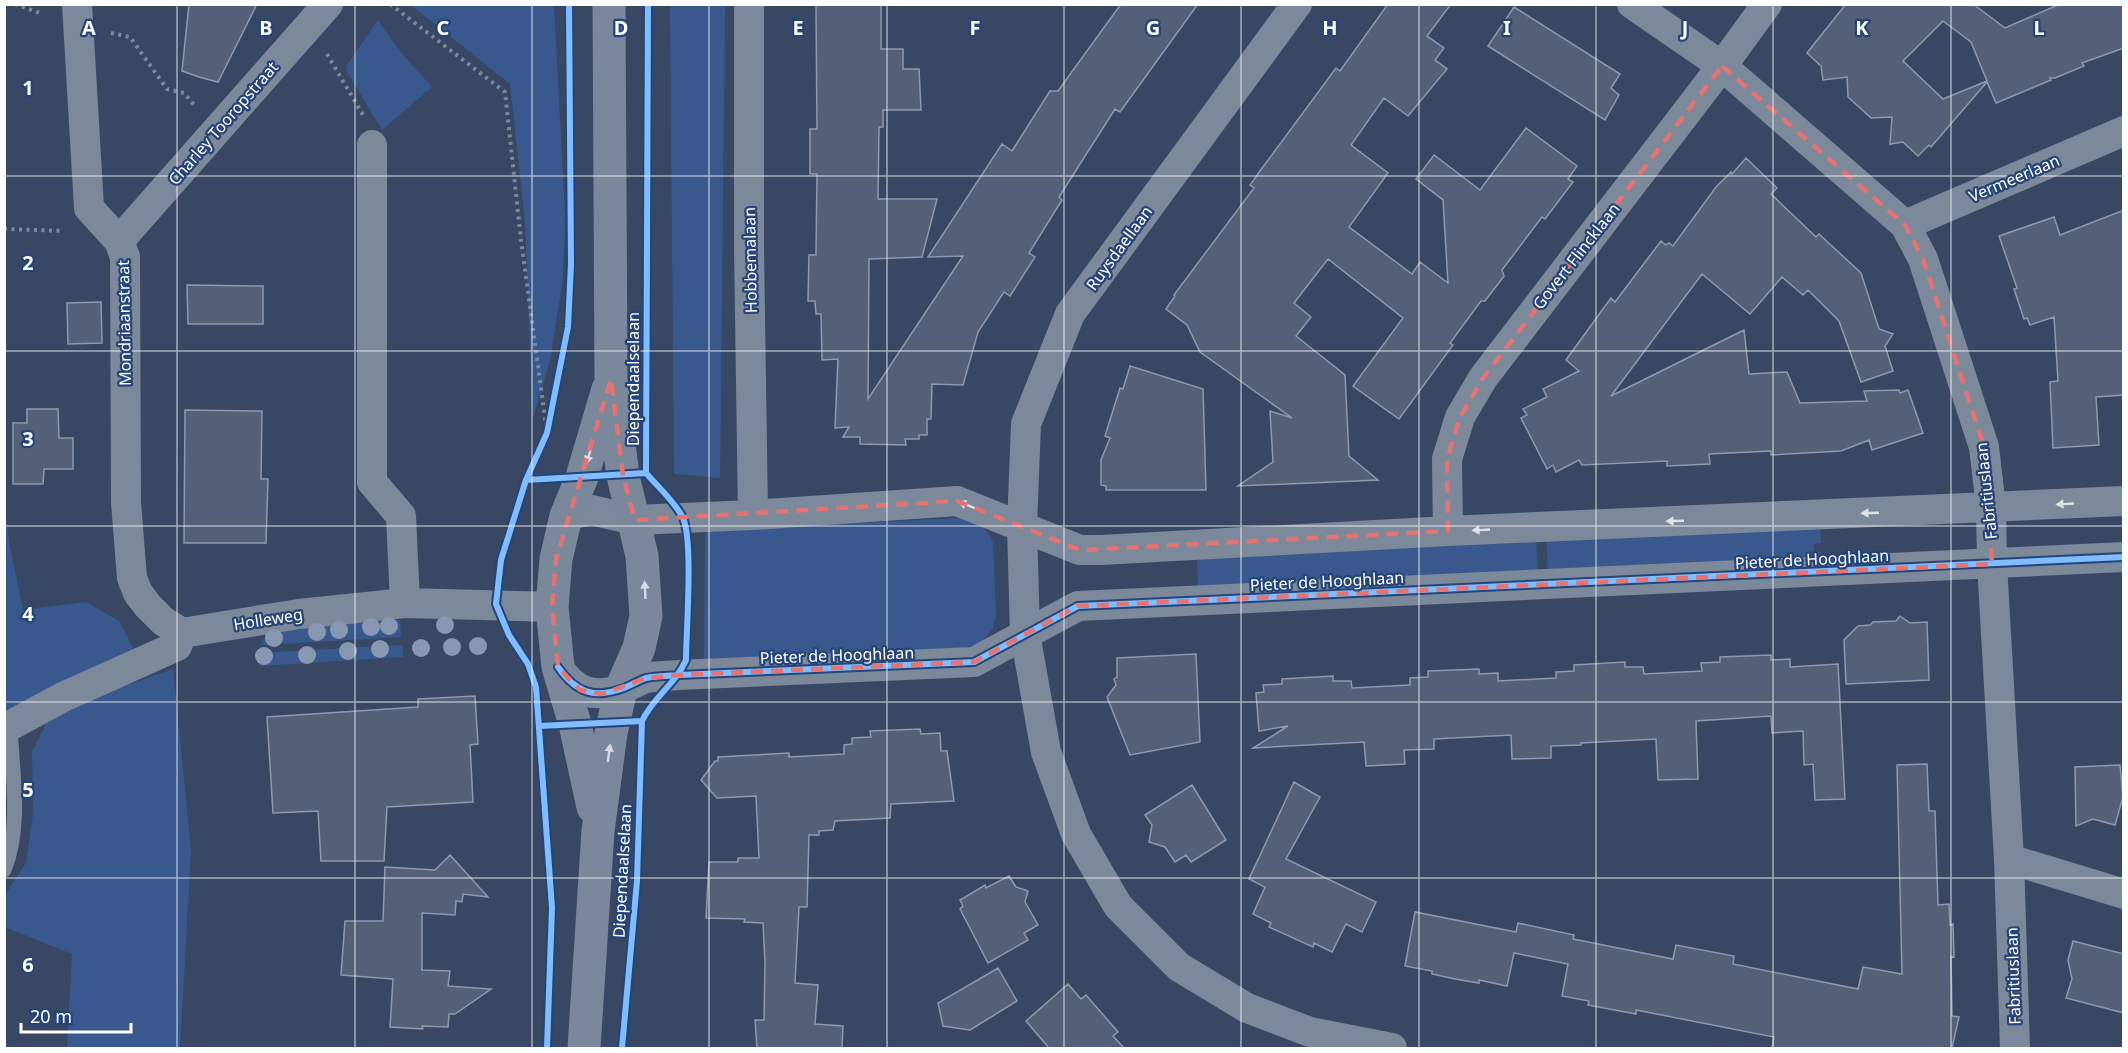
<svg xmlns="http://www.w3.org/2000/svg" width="2128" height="1053" font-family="'Noto Sans',sans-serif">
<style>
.green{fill:#39598e}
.building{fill:#536077;stroke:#8f99ab;stroke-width:1.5;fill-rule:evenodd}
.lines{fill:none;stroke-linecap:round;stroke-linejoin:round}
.path{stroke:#7c899b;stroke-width:4;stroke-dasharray:3 4.5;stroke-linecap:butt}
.service{stroke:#7c899b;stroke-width:15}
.minor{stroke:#7c899b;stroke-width:30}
.primary{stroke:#7b879a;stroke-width:33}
.cycleway-casing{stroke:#254477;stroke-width:10}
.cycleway{stroke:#80bcff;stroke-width:6}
.tree{fill:#8898b2}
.oneway{fill:#d7dbe1}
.oneway2{fill:#dee2e6}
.marked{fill:none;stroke:#e47373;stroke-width:4.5;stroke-dasharray:12 8;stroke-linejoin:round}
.grid{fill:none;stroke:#fff;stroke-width:1.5;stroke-opacity:0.55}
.labels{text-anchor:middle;stroke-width:4.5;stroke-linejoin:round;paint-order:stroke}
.street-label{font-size:16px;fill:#fff;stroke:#254477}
.grid-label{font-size:20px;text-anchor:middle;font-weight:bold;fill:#fff;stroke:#254477;stroke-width:4.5;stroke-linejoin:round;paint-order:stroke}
</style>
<rect width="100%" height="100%" fill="#384864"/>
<!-- green -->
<path class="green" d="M411 5H554L565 215 563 278 550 360 533 418 525 221 510 84Z
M670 5H725L720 478 674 474Z
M378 20 401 53 432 87 382 130 345 68Z
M4 501 10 547 23 610 86 602 119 621 135 652 4 717Z
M959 518 981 524 990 536 993 543 996 614 993 628 989 634 978 644 963 648 704 660 705 531Z
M1820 526 1821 543 1814 544V552H1821L1822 556 1548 569 1546 540Z
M1536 540 1538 571 1198 587 1197 557Z
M400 620 401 637 260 645 265 637 272 632 341 624Z
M402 645 403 657 259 666V653Z
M173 669 191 850 180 1048H67L72 954 5 927V895L26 863 33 814 32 752 47 722 80 702Z"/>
<!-- building -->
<path class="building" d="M189 4H257L218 82 199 77 182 71Z
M816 4H881V49H903V69H919L921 110H883V127H879L878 199H937L922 257 869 259 868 399 963 256 928 257 1002 144 1012 151 1050 91H1058L1121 4H1198L1120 112 1115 109 1059 197 1062 200 1029 253 1035 257 1010 296 1004 292 978 332 963 385 932 384 931 419H927V435H919V439H905L906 445 860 444V437H843L849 427 835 428 838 359 822 360 821 314H816L815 301H808L809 255H816L817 174H810V129H817Z
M1388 4H1451L1427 36 1444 48 1435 60 1447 69 1408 116 1384 98 1351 145 1388 173 1349 227 1412 274 1420 262 1448 283 1443 200 1416 179 1434 155 1480 190 1526 128 1577 166 1568 179 1573 182 1545 219 1542 217 1502 270 1504 276 1485 301H1481L1450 343 1453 345 1399 419 1353 386 1403 318 1328 259 1294 303 1311 317 1296 336 1345 375 1349 456 1378 480 1238 486 1273 462 1270 411 1292 418 1200 352 1187 325 1166 309 1175 296 1174 295 1254 188 1250 185 1260 171 1336 68 1340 71Z
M1846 4H1973L2005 28 2060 4H2124V48L2082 63 2084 66 2055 78H2050L2051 80 1996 103 1987 82 1931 147 1929 145 1918 156 1903 142 1890 144 1892 117 1871 118 1848 97 1847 77 1823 80 1821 66 1807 53ZM1943 21 1971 42 1987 81 1943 99 1903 61Z
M1514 7 1620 74 1611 88 1619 95 1605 120 1488 46Z
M1746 158 1777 188 1771 194 1816 237 1819 234 1861 273 1879 329 1893 334 1885 346 1893 371 1861 382 1839 321 1808 290 1803 295 1782 277 1750 314 1702 274 1611 396 1744 330 1749 374 1787 372 1800 403 1867 401 1864 391 1899 390 1900 393 1908 390 1923 433 1872 450 1869 440 1841 451 1771 455V451L1709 454 1710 464 1667 466V461L1582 465 1579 460 1556 472 1553 465 1547 469 1521 418 1527 415 1523 409 1547 397 1543 389 1579 371 1566 360 1611 298 1615 302 1661 241 1666 245 1669 243 1673 246 1716 187 1731 172 1732 174Z
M2124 210V395L2096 397 2099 445 2053 448 2050 382 2058 381 2054 317 2030 325 2027 318 2024 319 2014 289 2017 288 1999 236 2054 217 2060 235Z
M187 285 263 286V324H188Z
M101 302 102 343 68 344 67 303Z
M1130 366 1203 389 1206 490H1106V486L1101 485V460L1110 438 1105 436 1120 388 1123 389Z
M27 409H58L59 438H73V469H44L43 484H13V423H27Z
M185 410 262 411 261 479H268L266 543H184Z
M1900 616 1910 623 1927 622 1929 680 1846 684 1844 640 1858 626 1870 625 1873 622 1896 621Z
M1196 654 1200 742 1130 755 1107 697 1116 685 1114 679 1117 677V658Z
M1771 655V660L1790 659V667L1838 664 1845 799 1815 800 1813 764 1804 765 1803 731 1772 733 1771 716 1696 721 1698 779 1658 780 1656 739 1581 743V745L1551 746V758L1512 759 1511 735 1434 739V749L1404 750 1405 764 1366 766 1364 742 1253 748 1288 726 1259 731 1256 693 1264 692 1263 685 1282 684V679L1333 676V681H1351L1352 688 1410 685V678L1428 677V671L1479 669V674L1498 673V681L1556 678V672L1574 671V665L1625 662V667H1643L1644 674 1702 671 1701 663 1720 662V657Z
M475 696 478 744 470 745 473 802 387 807 384 861H321L318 811 273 813 267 717 418 707V699Z
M920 729 921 734 940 733 941 751H947L954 801 891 804 890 818 835 821 833 830 819 831V835H809L807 907H799L795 983 818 985 815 1024 843 1026 842 1048H757L755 1020H764L765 962 763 923 744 922 745 919 706 918 709 862H738V858H759L756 796 717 798 701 780 715 761H718V757L789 753V757L844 754V745L852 744V738L871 737 870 731Z
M1927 764 1929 811H1935L1938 905 1949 904 1950 925 1953 924 1954 957 1951 956 1952 1016 1959 1017 1952 1048H1772L1774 1037 1636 1010V1014L1588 1005 1589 1001 1562 996 1568 964 1514 953 1507 986 1479 980V983L1455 979 1432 974V971L1405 966 1415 912 1516 932 1518 923 1574 935 1573 939 1673 959 1676 945 1734 956 1733 964 1858 989 1863 967 1902 974 1897 765Z
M2120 765 2123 797 2115 825 2093 819 2076 826 2075 767Z
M1294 782 1320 797 1286 859 1376 902 1362 932 1346 924 1332 952 1314 943 1313 947 1269 927 1271 923 1253 914 1265 887 1249 879Z
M1192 785 1226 840 1191 862 1186 855 1175 862 1165 847 1149 842 1152 825 1145 815Z
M450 855 488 897 463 894 462 902 456 901 455 915 422 913V970L450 971 448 986 491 989 455 1014H449L448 1027 422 1026 423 1029 390 1027 393 979 341 975 345 921H383L385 867 435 870Z
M1009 876 1016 887 1028 891 1025 902 1038 925 1024 933 1028 940 988 963 960 909 963 906 960 900 985 885 986 888Z
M2073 941 2124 954V1013L2066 998 2072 979 2068 960Z
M998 968 1017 1001 970 1030 943 1026 938 1003Z
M1068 984 1081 999 1086 995 1118 1032 1113 1036 1124 1048H1049L1026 1021Z"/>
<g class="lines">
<!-- path -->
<path class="path" d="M15 4 43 14
M390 4 505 92 521 240 547 433
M111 33 130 37 167 89 184 93 195 106
M327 54 363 115
M4 229 64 231"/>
<!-- service -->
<path class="service" d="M4 870C22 826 12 773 10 727"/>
<!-- minor -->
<path class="minor" d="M77 4 89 208 119 241 125 257 126 502 132 578 138 593 148 606 163 621 182 633
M749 4V248L753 515
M1297 4 1070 314 1026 424 1022 526 1025 634 1046 752 1076 834 1118 906 1179 967 1247 1008 1310 1032 1392 1048
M1632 4 1722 66 1905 225 1923 259 1984 447 1991 507 1992 564 2009 859 2015 1048
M372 145V482L401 516 405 603
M1905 225 2124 131
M119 241 328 4
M566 516 591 510 635 520 753 515 957 501 1080 550H1101L1448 531 2124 501
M1448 531 1447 459 1460 417 1483 378 1722 66 1767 4
M182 633 299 614 405 603 552 607
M558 667C576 693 594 699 624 688 631 685 638 681 646 678 656 676 668 676 679 675L974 662 1078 606 2124 557
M4 729 63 697 177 646 182 633
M2009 859 2124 894"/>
<!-- primary -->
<path class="primary" d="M593 807 575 724 558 667 552 607 556 559 566 516 582 477 608 389
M584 1048 598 831 611 733 621 689 639 648 646 616 642 556 623 476 611 379 609 4"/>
<defs>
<path id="cycleway" d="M526 480 646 473
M558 667C576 693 594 699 624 688 631 685 638 681 646 678 656 676 668 676 679 675L974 662 1078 606 2124 557
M539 726 642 721
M547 1048 552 908 536 687 528 664 509 635 496 604 501 560 526 480 547 433 568 327 571 264 569 4
M622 1048 637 881 642 721C653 697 675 685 686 660 686 632 694 536 682 516 673 500 658 487 646 473L648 4"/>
</defs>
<!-- cycleway casing -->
<use href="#cycleway" class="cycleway-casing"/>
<!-- cycleway -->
<use href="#cycleway" class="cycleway"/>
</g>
<!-- trees -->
<g class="tree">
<circle cx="445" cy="625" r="9"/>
<circle cx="389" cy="626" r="9"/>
<circle cx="371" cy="627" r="9"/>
<circle cx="339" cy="630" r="9"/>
<circle cx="317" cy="632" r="9"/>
<circle cx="274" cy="638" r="9"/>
<circle cx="478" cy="646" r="9"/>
<circle cx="452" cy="647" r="9"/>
<circle cx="421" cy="648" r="9"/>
<circle cx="380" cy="649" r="9"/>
<circle cx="348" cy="651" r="9"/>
<circle cx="307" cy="655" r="9"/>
<circle cx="264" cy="656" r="9"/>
</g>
<!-- one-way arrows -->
<defs><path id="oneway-solid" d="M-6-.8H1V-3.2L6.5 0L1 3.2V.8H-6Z" transform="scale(1.5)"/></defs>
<g class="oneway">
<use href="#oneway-solid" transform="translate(589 455) rotate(106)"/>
<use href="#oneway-solid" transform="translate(645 590) rotate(-93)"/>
<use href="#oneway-solid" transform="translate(609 753) rotate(-82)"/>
</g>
<g class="oneway2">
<use href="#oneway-solid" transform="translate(2065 504) rotate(177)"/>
<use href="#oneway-solid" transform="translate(967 505) rotate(-158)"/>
<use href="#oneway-solid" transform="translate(1870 513) rotate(178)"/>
<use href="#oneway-solid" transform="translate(1675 521) rotate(178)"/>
<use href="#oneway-solid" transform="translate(1481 530) rotate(177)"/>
</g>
<!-- marked area -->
<path class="marked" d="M1722 66 1905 225 1923 259 1984 447 1992 564 1078 606 974 662 679 675 646 678 602 694 580 690 558 667 552 607 556 559 611 379 623 476 635 520 957 501 1080 550 1448 531 1447 459 1460 417 1483 378Z"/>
<!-- grid -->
<path class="grid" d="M177 4V1048M355 4V1048M532 4V1048M709 4V1048M887 4V1048M1064 4V1048M1241 4V1048M1419 4V1048M1596 4V1048M1773 4V1048M1951 4V1048M4 176H2124M4 351H2124M4 526H2124M4 702H2124M4 878H2124"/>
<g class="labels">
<!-- street labels -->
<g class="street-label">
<text transform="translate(223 123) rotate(-49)" y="6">Charley Tooropstraat</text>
<text transform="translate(2014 178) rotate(-23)" y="6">Vermeerlaan</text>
<text transform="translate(1119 248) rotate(-54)" y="6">Ruysdaellaan</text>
<text transform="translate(1576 256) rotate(-52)" y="6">Govert Flincklaan</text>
<text transform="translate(750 260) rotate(-91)" y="6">Hobbemalaan</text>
<text transform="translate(124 323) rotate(-91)" y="6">Mondriaanstraat</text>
<text transform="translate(633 379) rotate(-90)" y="6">Diependaalselaan</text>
<text transform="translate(1986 491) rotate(-96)" y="6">Fabritiuslaan</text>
<text transform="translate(1812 559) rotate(-3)" y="6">Pieter de Hooghlaan</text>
<text transform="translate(1327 581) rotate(-3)" y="6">Pieter de Hooghlaan</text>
<text transform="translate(268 619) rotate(-9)" y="6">Holleweg</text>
<text transform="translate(837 655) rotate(-2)" y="6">Pieter de Hooghlaan</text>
<text transform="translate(622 871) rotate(-87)" y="6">Diependaalselaan</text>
<text transform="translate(2013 976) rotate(-92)" y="6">Fabritiuslaan</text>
</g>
</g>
<g class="grid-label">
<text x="89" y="35">A</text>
<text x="266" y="35">B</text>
<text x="443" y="35">C</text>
<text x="621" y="35">D</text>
<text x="798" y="35">E</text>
<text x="975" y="35">F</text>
<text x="1153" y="35">G</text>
<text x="1330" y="35">H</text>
<text x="1507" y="35">I</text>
<text x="1685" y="35">J</text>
<text x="1862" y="35">K</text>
<text x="2039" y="35">L</text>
<text x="28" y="95">1</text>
<text x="28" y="270">2</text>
<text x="28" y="446">3</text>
<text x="28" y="621">4</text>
<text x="28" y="797">5</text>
<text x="28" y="972">6</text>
</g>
<!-- border -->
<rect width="2128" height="1053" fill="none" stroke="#ffffff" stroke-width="12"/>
<!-- scale -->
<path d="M21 1023v9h110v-9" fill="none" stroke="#ffffff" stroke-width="3"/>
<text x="30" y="1023" font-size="18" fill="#ffffff" stroke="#254477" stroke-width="4.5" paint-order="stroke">20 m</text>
</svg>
